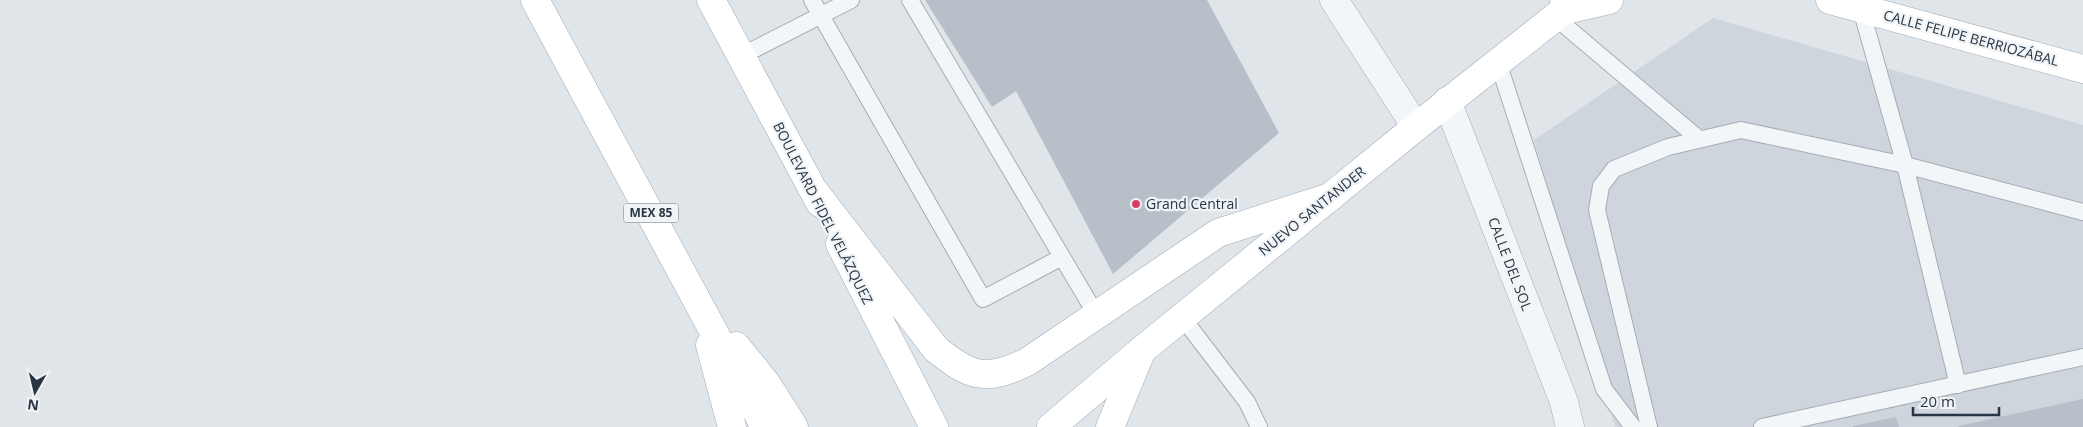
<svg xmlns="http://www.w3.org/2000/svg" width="2083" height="427" font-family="'Open Sans',sans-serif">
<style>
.built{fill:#ced5dc}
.building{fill:#b7bfc8}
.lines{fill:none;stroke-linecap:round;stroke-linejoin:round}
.service-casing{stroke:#a5adb5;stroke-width:18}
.minor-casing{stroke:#a5adb5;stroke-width:29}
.secondary-casing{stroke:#a5adb5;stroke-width:29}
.primary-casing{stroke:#9fabb7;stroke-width:29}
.service{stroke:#f3f6f8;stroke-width:16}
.minor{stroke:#f3f6f8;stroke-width:28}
.secondary{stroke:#fff;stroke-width:28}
.primary{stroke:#fff;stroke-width:28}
.poi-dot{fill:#d73d65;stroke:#f0f4f7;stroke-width:2}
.labels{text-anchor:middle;stroke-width:4.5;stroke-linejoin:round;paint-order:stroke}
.shield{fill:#f0f4f7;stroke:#646e79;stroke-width:1}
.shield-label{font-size:12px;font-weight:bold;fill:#283543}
.street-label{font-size:14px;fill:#283543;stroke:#f0f4f7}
.poi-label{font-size:14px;fill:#283543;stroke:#f0f4f7;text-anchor:start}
</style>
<rect width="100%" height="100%" fill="#e0e5ea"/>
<!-- built -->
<path class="built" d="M1713 18 2083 125V427H1615L1534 140Z"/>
<!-- building -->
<path class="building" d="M925 0H1207L1279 133 1113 274 1016 91 992 107Z
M2083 399V427H1958V426Z
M1896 417 1899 427H1853V426Z"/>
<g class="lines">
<defs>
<path id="service" d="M812 0 983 299 1062 257
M910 0 1097 316
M1861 9 1905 165 1958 385
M1556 18 1699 139
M741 56 851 0
M1498 62 1604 389 1633 427
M1182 317 1247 402 1259 427
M1649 427 1597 210 1601 186 1614 169 1668 147 1741 130 1905 165 2083 212
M1762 427 2083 357"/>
<path id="minor" d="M1334 0 1416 127
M1447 101 1564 402 1570 427"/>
<path id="secondary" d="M1830 0 2083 69
M1564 4 1565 10 1609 0
M1051 427 1142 350 1416 127 1577 0"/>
<path id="primary" d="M535 0 765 427
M711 0 820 203
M811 187 936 349C970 377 986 382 1027 362L1218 233 1330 197
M840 244 934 427
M710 345 732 427
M736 346 766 383 794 427
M1110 427 1142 350"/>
</defs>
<!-- service casing -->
<use href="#service" class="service-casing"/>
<!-- minor casing -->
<use href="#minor" class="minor-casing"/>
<!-- secondary casing -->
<use href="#secondary" class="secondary-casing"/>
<!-- primary casing -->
<use href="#primary" class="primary-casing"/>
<!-- service -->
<use href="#service" class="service"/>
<!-- minor -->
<use href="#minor" class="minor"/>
<!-- secondary -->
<use href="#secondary" class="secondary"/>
<!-- primary -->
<use href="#primary" class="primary"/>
</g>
<!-- markers -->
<circle class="poi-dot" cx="1136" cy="204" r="5"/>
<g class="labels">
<!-- shield labels -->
<rect class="shield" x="623.5" y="203.5" width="55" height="19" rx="4"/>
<g class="shield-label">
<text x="651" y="217">MEX 85</text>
</g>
<!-- street labels -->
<g class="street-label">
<text transform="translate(1971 38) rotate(15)" y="5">CALLE FELIPE BERRIOZÁBAL</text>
<text transform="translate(1312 211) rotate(-39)" y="5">NUEVO SANTANDER</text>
<text transform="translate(823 213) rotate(63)" y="5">BOULEVARD FIDEL VELÁZQUEZ</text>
<text transform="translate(1510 264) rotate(69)" y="5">CALLE DEL SOL</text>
</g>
<!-- poi labels -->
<g class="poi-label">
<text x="1146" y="209">Grand Central</text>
</g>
</g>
<!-- north arrow -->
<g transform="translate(35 392) rotate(188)" stroke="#f0f4f7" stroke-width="4" paint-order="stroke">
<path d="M0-4L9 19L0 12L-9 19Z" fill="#283543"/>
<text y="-8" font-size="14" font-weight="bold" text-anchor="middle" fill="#283543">N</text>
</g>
<!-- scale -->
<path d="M1913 407v8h86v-8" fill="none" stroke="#283543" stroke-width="2.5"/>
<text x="1920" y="407" font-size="15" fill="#283543" stroke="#f0f4f7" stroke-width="4" paint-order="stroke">20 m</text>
</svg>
